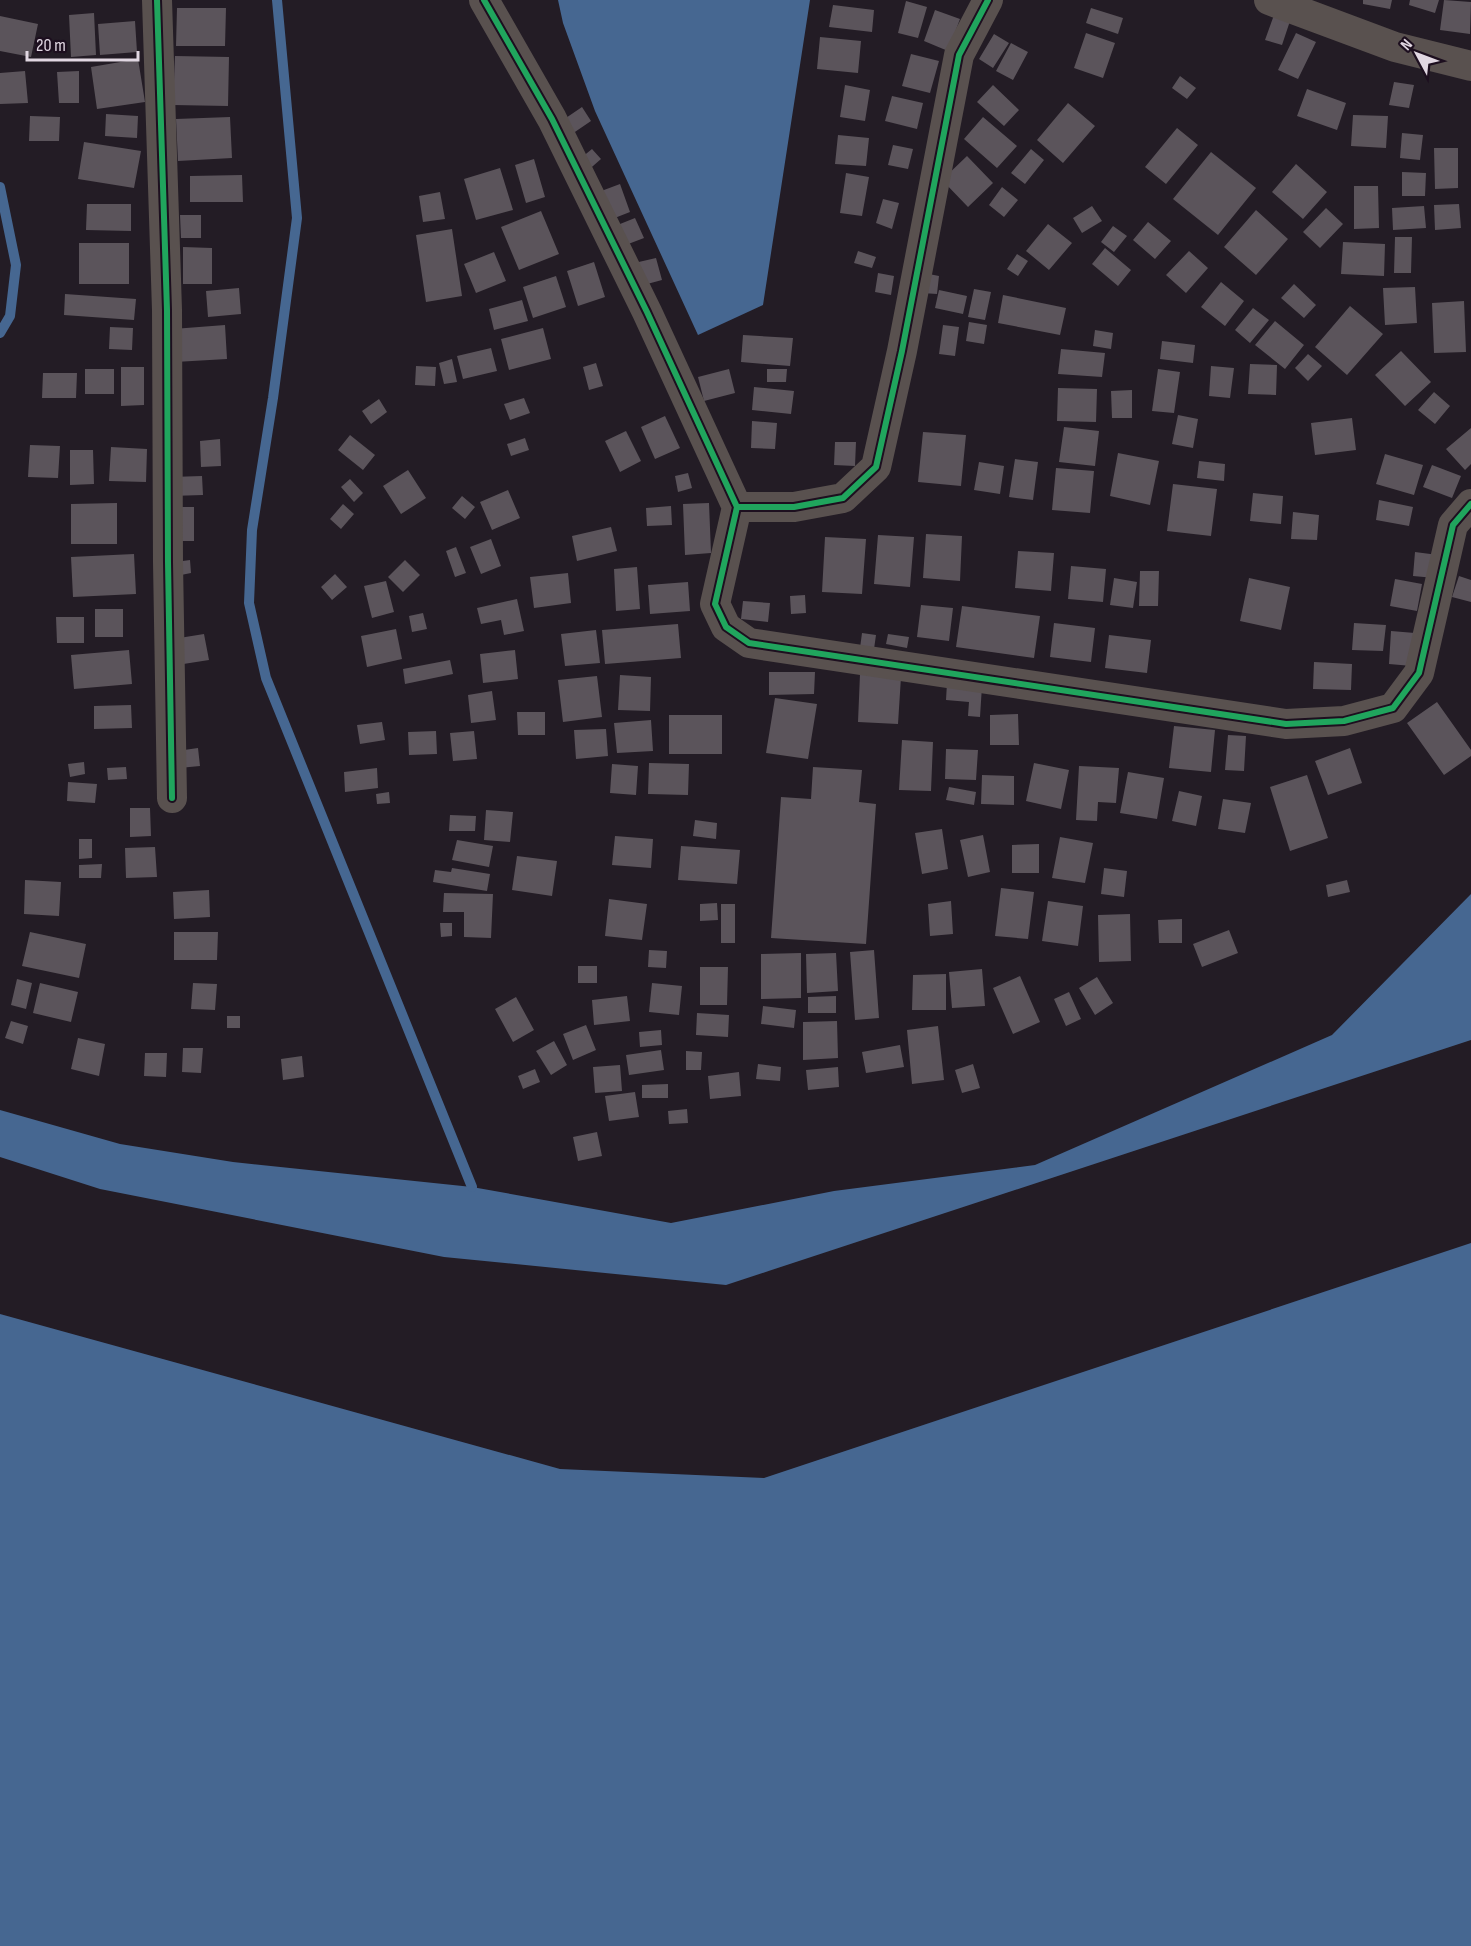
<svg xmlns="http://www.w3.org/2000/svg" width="1471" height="1946" font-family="'Sofia Sans Condensed',sans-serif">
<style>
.water{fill:#466791}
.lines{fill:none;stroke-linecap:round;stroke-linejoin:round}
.stream{stroke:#466791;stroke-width:10}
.building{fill:#5b545b}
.street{stroke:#59514f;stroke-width:30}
.cycleway-casing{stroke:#1d0f1f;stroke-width:10}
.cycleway{stroke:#20a55d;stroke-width:6}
</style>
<rect width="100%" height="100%" fill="#231c25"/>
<!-- water -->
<path class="water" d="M558 0H810L763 305 698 335 595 111 563 23Z
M1471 894V1040L726 1285 444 1257 100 1189 0 1157V1110L120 1144 233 1162 472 1187 671 1223 834 1191 1035 1165 1332 1035Z
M1471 1243V1946H0V1314L560 1469 764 1478Z"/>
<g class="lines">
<!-- stream -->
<path class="stream" d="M277 0 297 218 273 398 252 530 249 603 266 678 472 1187
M0 187 16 265 10 316 0 333"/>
</g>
<!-- building -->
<path class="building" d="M1363 0H1392L1390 9 1363 4Z
M1410 0H1439L1435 13 1409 5Z
M1444 0 1471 2 1470 34 1440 30Z
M906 1 927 7 918 38 898 33Z
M833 5 874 10 872 32 829 27Z
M177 8H226L225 46H176Z
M1091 8 1123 18 1118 34 1086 23Z
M935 10 960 19 948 51 924 41Z
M94 13 96 55 71 57 69 15Z
M1274 15 1290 21 1282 45 1265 40Z
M0 16 38 24 31 57 0 51Z
M135 21 137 52 100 55 98 24Z
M1086 33 1115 43 1103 78 1074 68Z
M1296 33 1316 42 1298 79 1278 70Z
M994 34 1009 43 993 68 979 59Z
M820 37 861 41 858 73 817 69Z
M1011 43 1028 52 1013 80 996 71Z
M911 54 939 61 930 93 902 86Z
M175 56 229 57 228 106 173 105Z
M138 59 145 102 97 109 91 67Z
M25 71 28 103 0 104V73Z
M79 71V103H59L57 72Z
M1180 76 1196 88 1187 99 1172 88Z
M1394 82 1414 85 1409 108 1389 105Z
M845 85 870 90 865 121 840 117Z
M993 85 1019 110 1004 126 977 102Z
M1307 89 1346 103 1337 130 1297 116Z
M892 96 923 103 917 129 885 121Z
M1068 103 1095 126 1063 163 1037 140Z
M582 107 591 121 569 136 560 122Z
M106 114 138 116 137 138 105 136Z
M1353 115 1388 116 1386 148 1351 146Z
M30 116 60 117 59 141H29Z
M230 117 232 158 178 161 176 119Z
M983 117 1017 146 997 168 964 139Z
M1177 128 1198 145 1166 184 1145 167Z
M1402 133 1423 135 1420 160 1400 158Z
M838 135 869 138 866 166 835 164Z
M84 142 141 151 134 188 78 179Z
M893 145 913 149 908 169 888 165Z
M1434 148H1458V188L1435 189Z
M592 149 601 159 585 173 576 162Z
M1031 149 1044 160 1025 184 1011 173Z
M1211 152 1256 188 1218 235 1173 199Z
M967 156 993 183 968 207 942 180Z
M534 159 545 197 526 203 515 165Z
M1296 164 1327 192 1303 219 1272 192Z
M500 168 513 210 476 220 464 179Z
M1402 172 1426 173 1425 196H1402Z
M846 173 869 177 862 216 840 213Z
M242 175 243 202H190V176Z
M620 184 630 212 607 221 596 193Z
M1354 186H1378L1379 228 1354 229Z
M1002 187 1018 200 1004 217 989 205Z
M440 192 445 219 423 222 419 196Z
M883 199 899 203 892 229 876 223Z
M87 204H131V231L86 230Z
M1459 204 1461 228 1435 230 1434 205Z
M1092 206 1102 221 1082 233 1073 218Z
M1424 206 1426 228 1393 230 1392 208Z
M1326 208 1343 224 1320 248 1303 232Z
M1256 210 1288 239 1256 275 1224 247Z
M541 211 559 254 519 270 501 227Z
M180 215H201V238H181Z
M635 218 644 238 623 246 615 226Z
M1148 222 1171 241 1155 259 1133 240Z
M1048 224 1072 243 1049 270 1026 251Z
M1113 226 1127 236 1114 252 1101 242Z
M452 229 462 296 426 302 416 235Z
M1395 237H1412L1411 273H1394Z
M1343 242 1385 244 1384 276 1341 274Z
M79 243H129V284H79Z
M183 247 212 248V284H183Z
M1105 248 1131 270 1118 286 1092 264Z
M858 251 876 257 872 268 854 263Z
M1189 251 1208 268 1186 293 1166 275Z
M494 252 506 281 476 293 464 264Z
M1017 254 1028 261 1018 276 1007 269Z
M656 258 662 280 636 287 630 264Z
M594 262 605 297 578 306 567 271Z
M878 273 894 276 891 295 875 292Z
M924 273 939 276 937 294 922 293Z
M556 276 566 307 533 318 523 287Z
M1221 282 1244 301 1225 326 1201 307Z
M1294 284 1316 305 1304 318 1281 298Z
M1415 287 1417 323 1385 325 1383 288Z
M239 288 241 314 208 317 206 291Z
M974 289 991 292 985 320 968 317Z
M939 290 967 296 963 314 935 308Z
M65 294 136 299 134 320 64 315Z
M1003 295 1066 308 1060 335 998 323Z
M522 300 528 321 494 330 489 309Z
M1464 301 1466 352 1434 353 1432 303Z
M1350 306 1383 334 1347 375 1315 347Z
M1253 308 1269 320 1250 343 1235 330Z
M1275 321 1304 345 1285 369 1255 345Z
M969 322 987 325 984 344 966 341Z
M225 325 227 359 175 362 173 329Z
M943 325 959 327 955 356 939 354Z
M110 327 133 328 132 350 109 349Z
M543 328 551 359 509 370 501 339Z
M1095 330 1113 333 1111 349 1093 346Z
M743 335 793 338 790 366 741 362Z
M1162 341 1195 345 1193 363 1160 359Z
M491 348 497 371 463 379 457 356Z
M1061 349 1105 353 1102 377 1058 374Z
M1401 351 1431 382 1405 406 1375 375Z
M1308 354 1322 366 1308 381 1295 368Z
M452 359 457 382 444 384 439 363Z
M596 363 603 386 589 390 583 367Z
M1250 364 1277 365 1276 395 1248 394Z
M416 366 436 367 435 386 415 385Z
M1211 366 1234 368 1230 398 1209 396Z
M121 367H144V405L121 406Z
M85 369H114V394H85Z
M729 369 735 393 704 401 698 377Z
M767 369H787L786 382H767Z
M1158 369 1180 372 1174 413 1152 411Z
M43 373H77L76 398H42Z
M754 387 794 391 791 414 752 410Z
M1058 388 1097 389 1096 422 1057 421Z
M1132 390V418H1112L1111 391Z
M1434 392 1450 406 1435 424 1418 410Z
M524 398 530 413 510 420 504 404Z
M379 399 387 412 371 424 362 411Z
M1178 415 1198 419 1193 448 1172 444Z
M665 416 680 448 655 459 641 427Z
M1352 418 1356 450 1315 455 1311 423Z
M752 421 777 423 775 449 751 448Z
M1064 427 1099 431 1095 466 1059 462Z
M1471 428V464L1465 470 1446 449Z
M626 431 641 461 620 472 605 441Z
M923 432 966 435 961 486 918 482Z
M350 435 375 455 363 470 338 450Z
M525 438 529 450 511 456 507 444Z
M220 439 221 466 201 467 200 441Z
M835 442H856L855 466 834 465Z
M30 445 60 446 58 478 28 477Z
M111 447 147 449 146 482 109 481Z
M70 450H93L94 484 70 485Z
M1118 453 1159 461 1150 505 1110 496Z
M1385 454 1423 465 1414 495 1376 484Z
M1015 459 1038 462 1033 500 1009 497Z
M1199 461 1225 464 1224 481 1197 478Z
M979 462 1004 466 1000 494 974 490Z
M1432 465 1461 476 1452 498 1423 487Z
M1056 468 1094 471 1090 513 1052 510Z
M408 470 426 498 401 514 383 486Z
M688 473 692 488 678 492 675 476Z
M202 476 203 495 171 496V477Z
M350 479 363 493 354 502 341 487Z
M1173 484 1217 489 1211 536 1167 531Z
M508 490 520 518 492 530 480 502Z
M1253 493 1283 496 1281 524 1250 521Z
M462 496 475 507 465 519 452 508Z
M1379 500 1413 507 1409 526 1376 520Z
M117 503V544H71V504Z
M709 503 711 553 685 555 683 504Z
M343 504 354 514 341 529 330 519Z
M671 506 672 525 647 526 646 508Z
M171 507H194V541H170Z
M1293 512 1319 515 1317 540 1291 539Z
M611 527 617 551 577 561 572 536Z
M926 534 962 536 960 581 923 578Z
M878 535 914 537 910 587 874 584Z
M825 537 866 539 862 594 822 592Z
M491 539 501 566 481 574 470 547Z
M456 547 466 573 455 577 446 551Z
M1018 551 1054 553 1051 591 1015 588Z
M1415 552 1438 555 1435 578 1413 576Z
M134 554 136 594 73 597 71 557Z
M190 560 191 573 171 577 168 563Z
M405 560 420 575 403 592 388 577Z
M1071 566 1106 569 1103 602 1068 599Z
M637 567 640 609 616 611 614 569Z
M1140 571H1159L1158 606H1139Z
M568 573 571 603 534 608 530 577Z
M335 574 347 587 332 600 321 587Z
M1459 576 1471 580V602L1452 597Z
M1114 578 1137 582 1133 608 1110 605Z
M1249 578 1290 587 1281 630 1240 621Z
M1395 579 1422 584 1417 611 1390 606Z
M386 581 394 612 372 618 364 586Z
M688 582 690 611 650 614 648 585Z
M805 595 806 613 791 614 790 596Z
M517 599 524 631 504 635 501 620 481 624 477 608Z
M743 601 770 603 768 622 741 619Z
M921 605 953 608 949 641 917 637Z
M962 606 1040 616 1034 658 956 647Z
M95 609H123V637H95Z
M423 613 427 629 412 632 409 616Z
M56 617H84V643H57Z
M1054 623 1095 628 1091 662 1050 657Z
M1354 623 1386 625 1383 651 1352 650Z
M678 624 681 658 605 664 602 630Z
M396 629 402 659 367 667 361 636Z
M596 630 600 663 565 666 561 634Z
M1391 631 1415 633 1412 666 1389 664Z
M862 633 876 635 874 649 860 648Z
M204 634 209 660 177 665 173 639Z
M888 634 909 637 907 648 886 644Z
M1109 635 1151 640 1147 673 1105 668Z
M129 650 132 684 74 689 71 655Z
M515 650 518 679 483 683 480 654Z
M450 660 453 674 405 684 403 669Z
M1314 662 1352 664 1351 690 1313 689Z
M769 672H815L814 694 769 695Z
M860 674 901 677 898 724 858 722Z
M620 675 651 677 650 711 618 710Z
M597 676 602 717 563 722 558 680Z
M947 683 982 686 980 717 968 716 969 702 946 700Z
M492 691 496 720 471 723 468 695Z
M775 698 817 704 808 759 766 753Z
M1437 702 1471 750V756L1444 775 1407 723Z
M131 705 132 728 94 729V706Z
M517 712H545V735H518Z
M1018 714 1019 745H990V715Z
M669 715H722V754H669Z
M651 720 653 751 617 753 614 723Z
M382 722 385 740 360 744 357 725Z
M1174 726 1215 730 1211 772 1169 768Z
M606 729 608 756 576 759 574 730Z
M436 731 437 754 409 755 408 732Z
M474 731 477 759 453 761 450 733Z
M1228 735 1246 736 1244 771 1225 770Z
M902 740 933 742 931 791 899 790Z
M198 748 200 766 179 768 177 751Z
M1350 748 1362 783 1328 795 1315 761Z
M946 749 978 750 976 780 945 779Z
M84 762 85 774 70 777 68 764Z
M649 763 689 764 688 795 648 794Z
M1034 763 1069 770 1061 809 1026 801Z
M612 764 638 766 636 795 610 793Z
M1079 766 1119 768 1116 803 1098 802 1097 821 1076 820Z
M126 767 127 779 108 780 107 768Z
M813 767 862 770 859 802 876 804 866 944 771 938 781 797 811 799Z
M377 768 378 788 345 792 344 772Z
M1128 772 1164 778 1157 819 1120 813Z
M982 775 1014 776V805L981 804Z
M1307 775 1328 838 1290 851 1270 787Z
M68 782 97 784 95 803 67 801Z
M949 787 976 792 974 805 946 800Z
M1179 791 1202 796 1196 826 1172 821Z
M389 792 390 803 377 804 376 794Z
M1223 799 1251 803 1245 833 1218 829Z
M130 808H150L151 836 130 837Z
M486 810 513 812 510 842 484 840Z
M450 815 476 816 475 831H449Z
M695 820 717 823 716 839 693 836Z
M942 829 948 869 922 874 915 833Z
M983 835 990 872 968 877 960 840Z
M615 836 653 839 651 868 612 865Z
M1060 837 1093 843 1085 883 1052 878Z
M79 839H92V858L79 859Z
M457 840 493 846 489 867 452 860Z
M1039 844V873H1012V845Z
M681 846 740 850 737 884 678 880Z
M155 847 157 877 126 878 125 848Z
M517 856 557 861 552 896 512 890Z
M102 864 101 878H79V865Z
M452 868 490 874 487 891 433 882 435 870 451 872Z
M1104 868 1127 871 1124 897 1101 894Z
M25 880 61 882 59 916 24 914Z
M1347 880 1350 892 1328 897 1326 885Z
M1001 888 1034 892 1028 939 995 936Z
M209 890 210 917 174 919 173 892Z
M444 893 493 894 491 938 464 937V912H443Z
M609 899 647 904 642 940 605 936Z
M951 901 953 934 930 936 928 904Z
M1048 901 1083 906 1078 946 1042 941Z
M717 903 718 920 700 921V904Z
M721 904H735V943H721Z
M1130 914 1131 961 1099 962 1098 915Z
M1182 919V943H1159L1158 920Z
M440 923H452V936L441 937Z
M1229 930 1238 953 1202 967 1193 944Z
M30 932 86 944 79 978 22 966Z
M174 932H218L217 960H174Z
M649 950 667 951 666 968 648 967Z
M874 950 879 1018 855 1020 850 952Z
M801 953V998L761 999V954Z
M836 953 838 991 807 993 806 954Z
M578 966H597V983H578Z
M700 967H728L727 1005H700Z
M982 969 985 1006 952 1008 949 972Z
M946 974V1010H912L913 975Z
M1020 976 1040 1022 1013 1034 993 988Z
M1097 977 1113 1003 1095 1015 1079 988Z
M17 979 32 983 26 1009 11 1005Z
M40 983 78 992 71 1022 33 1013Z
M193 983 217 984 215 1010 191 1009Z
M652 983 682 986 679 1015 649 1012Z
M1069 992 1081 1019 1066 1026 1054 999Z
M627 996 630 1021 594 1025 592 1000Z
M836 996V1013H808V997Z
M516 997 534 1030 513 1042 495 1009Z
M763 1006 796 1010 794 1028 761 1024Z
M697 1013 729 1015 728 1037 696 1035Z
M227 1016H240V1028H227Z
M11 1021 28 1026 23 1044 5 1038Z
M837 1021 838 1058 803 1060V1022Z
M586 1025 596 1050 573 1060 563 1034Z
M938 1026 944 1080 912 1084 907 1030Z
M661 1030 662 1045 640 1047 639 1032Z
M78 1038 105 1044 99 1076 71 1069Z
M554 1041 567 1065 551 1075 536 1051Z
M900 1045 904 1067 866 1073 862 1052Z
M183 1048H203L201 1073 182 1072Z
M661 1050 664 1070 629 1075 626 1055Z
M686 1051 702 1052 701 1070H686Z
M145 1053H167L166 1077 144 1076Z
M302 1056 304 1077 283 1080 281 1059Z
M758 1064 781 1067 780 1081 756 1079Z
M973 1064 980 1088 962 1093 955 1070Z
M620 1065 622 1091 595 1093 593 1067Z
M838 1067 839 1087 808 1090 806 1070Z
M535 1069 540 1082 523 1089 518 1076Z
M739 1072 741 1096 710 1099 708 1076Z
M668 1084V1098H642V1085Z
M635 1092 639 1117 609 1121 605 1096Z
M687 1109 688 1123 669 1124 668 1111Z
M597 1132 602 1156 578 1161 573 1137Z"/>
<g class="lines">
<!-- street -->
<path class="street" d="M157 0 167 310 168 562 172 798
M484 0 552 119 647 312 737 507 715 604 726 627 749 643 1286 724 1344 721 1393 708 1419 673 1453 525 1471 504
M1269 0 1395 47 1471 66
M737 507H794L843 498 876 467 902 351 959 55 988 0"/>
<defs>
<path id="cycleway" d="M157 0 167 310 168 562 172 798
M484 0 552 119 647 312 737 507 715 604 726 627 749 643 1286 724 1344 721 1393 708 1419 673 1453 525 1471 504
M737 507H794L843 498 876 467 902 351 959 55 988 0"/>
</defs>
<!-- cycleway casing -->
<use href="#cycleway" class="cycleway-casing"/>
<!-- cycleway -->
<use href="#cycleway" class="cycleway"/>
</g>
<!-- north arrow -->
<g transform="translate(1417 54) rotate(311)" stroke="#1d0f1f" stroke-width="4.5" paint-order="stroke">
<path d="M0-4.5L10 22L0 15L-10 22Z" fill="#e1d7e2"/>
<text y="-9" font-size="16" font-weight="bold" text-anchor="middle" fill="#e1d7e2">N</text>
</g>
<!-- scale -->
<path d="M27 51v9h111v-9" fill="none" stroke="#e1d7e2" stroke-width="3"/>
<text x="36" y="51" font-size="18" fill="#e1d7e2" stroke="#1d0f1f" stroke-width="4.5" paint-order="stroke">20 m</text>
</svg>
